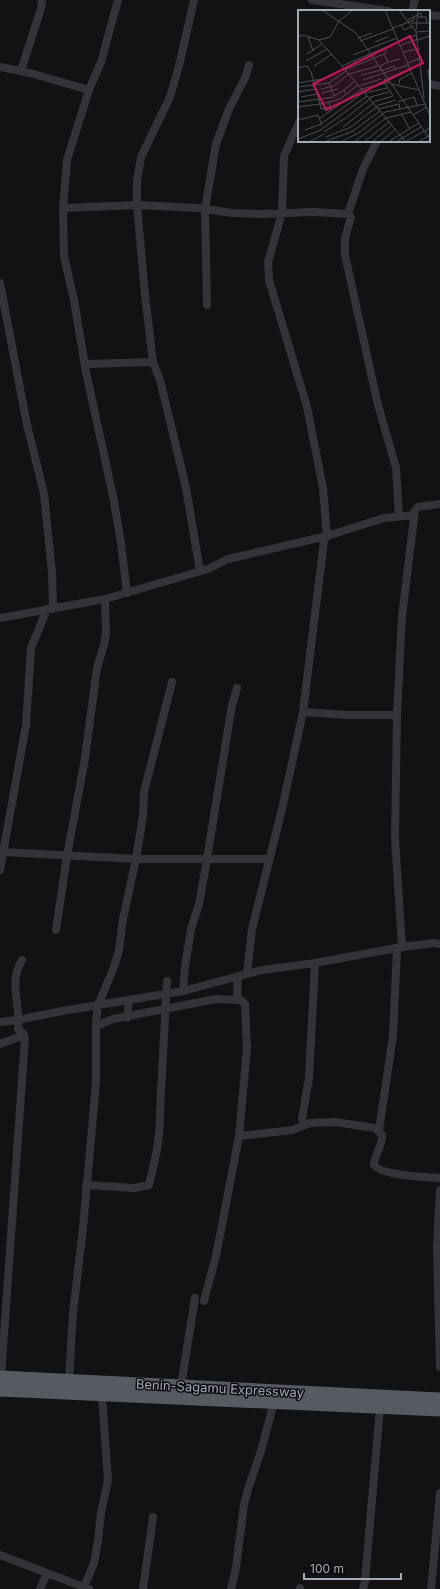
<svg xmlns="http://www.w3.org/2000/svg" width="440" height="1589" font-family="Inter,sans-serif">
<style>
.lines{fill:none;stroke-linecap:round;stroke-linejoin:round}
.minor{stroke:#333439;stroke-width:8}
.trunk{stroke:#565a62;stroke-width:13}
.labels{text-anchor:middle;stroke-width:3;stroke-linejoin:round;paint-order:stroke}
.street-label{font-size:13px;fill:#a2aab6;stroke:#0d0d0f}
.inset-road{fill:none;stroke:#4c4f55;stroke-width:1}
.view{fill:#c2185b;fill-opacity:0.15;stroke:#c2185b;stroke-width:2}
.inset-edge{fill:none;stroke:#a2aab6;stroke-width:2}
</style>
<rect width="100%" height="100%" fill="#121214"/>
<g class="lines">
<!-- minor -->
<path class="minor" d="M312 0 389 11
M412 11 415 0
M429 15 440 16
M0 67 30 73 89 90 67 160 63 208 64 256 74 300 86 372 113 496 121 543 127 593
M21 71 41 8 42 0
M429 84 440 86
M89 90 101 62 118 0
M63 208 137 205V181L141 157 170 97 179 66 194 0
M348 214 363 169 377 141
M0 283 27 425 44 494 52 572 53 607
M207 305 205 209 216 144 229 109 245 78 249 65
M153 362 160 380 186 488 200 571
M85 364 153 362 145 295 137 205 198 208 232 213 262 214 313 212 348 214 351 217 345 238V255L377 401 396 468 399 516
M0 618 105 599 208 569 228 559 327 536 384 518 414 515
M303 712 348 715H397
M3 852 136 859H269
M0 870 26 725 31 648 47 609
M56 930 67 856 85 758 97 668 104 645 106 634 105 599
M247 973 252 929 282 809 303 712 324 541 327 536 323 488 307 407 269 280 268 262 282 213 284 156 299 122
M183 991 185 967 191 929 199 904 205 871 232 705 237 688
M237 999 238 976
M127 1018 129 1001
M0 1022 18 1020 62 1011 183 991 262 970 315 963 402 947 434 943 440 944
M96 1026 113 1019 216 999 241 1000 245 1004 247 1049 239 1136 293 1130 310 1123 335 1122 375 1128 382 1135C383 1144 373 1160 374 1164 378 1176 429 1177 440 1178
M0 1044 24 1035
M302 1119 309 1078 315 963
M379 1130 393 1036 397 949 402 947 395 838 397 715 402 616 415 510 418 507 440 504
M86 1185 135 1188 149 1185C155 1160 161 1137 160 1111L167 981
M440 1190 437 1247 440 1367
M204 1301 216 1256 239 1136
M1 1377 25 1038 22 1032 18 1029C21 1004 8 983 22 960
M69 1380 73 1313 83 1228 96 1083V1022L98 1005 114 967 119 950 123 919 136 859 143 816 144 792 172 682
M181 1386 195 1298
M0 1555 89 1589
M83 1587 88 1578 94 1563 98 1541 101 1513 108 1480 102 1396
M40 1589 47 1573
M143 1589 153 1517
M231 1589 236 1568 244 1504 249 1486 261 1451 274 1402
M300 1589V1588
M363 1589 365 1581 380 1407
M431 1589 440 1493"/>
<!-- trunk -->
<path class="trunk" d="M0 1377 440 1399
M0 1390 440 1410"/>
</g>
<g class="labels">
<!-- street labels -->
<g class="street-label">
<text transform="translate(220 1388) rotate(3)" y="5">Benin-Sagamu Expressway</text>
</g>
</g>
<!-- overview -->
<g transform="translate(298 10)">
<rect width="132" height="132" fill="#121214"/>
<path class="inset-road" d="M24 0 58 23 132 129M87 0 132 106M101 0 118 22 126 88M120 7H128L129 13M110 10 123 3 124 7M113 13H132M103 15 106 20 115 16M95 18 116 10V7M118 20 120 0M118 22 132 21M0 27 5 25 21 30 32 27 41 11 55 0M10 27 15 41M60 28 74 23M21 30 44 56M120 30 132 26M62 31 95 19M101 31 119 25M77 32 90 27M100 32 44 56 107 131M103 35 120 29M106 42 122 38M9 44 24 34M55 45 99 28M8 51 29 39M90 52 102 49M110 53 123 48M16 56 34 44M0 58 9 56 13 62 22 94 31 92M83 58 82 56 90 52 86 44 88 43 87 37M130 59 132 76M47 60 86 44M48 61 31 73 36 86 46 80 48 84M83 61 96 56 98 60M63 65 83 60M65 70 110 55M86 70 112 59M0 73 24 69M87 73 95 86M93 74 121 80M101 74 102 69 114 63M61 76 83 69M0 77 31 73M23 79 36 76 51 64 80 56M64 79 92 72M46 80 57 71M0 82 18 79M24 83 40 79M67 83 89 78M3 87 19 84M72 87 91 82M0 92 37 87M100 92 116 87 119 95M0 97 22 94 23 99 32 97M80 99 101 94 102 99M33 101 31 92 42 89 60 75M104 105 111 118M115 105 129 97M22 108 64 79M0 110 20 105 24 115M45 117 78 91 95 86M25 118 69 86M7 120 23 114 66 82M26 122 48 108 74 87M28 127 53 117 81 95 98 90M0 129 25 119M29 131 55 121 82 101M11 132 26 124M43 132 62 122 87 102 127 94M56 132 88 108 113 102M66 132 91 112M74 132 94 115M82 132 98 119M90 132 121 113M98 132 123 117M107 132 132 118M120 132 132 125"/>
<path class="view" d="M112 26 125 53 28 100 15 74Z"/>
<rect width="132" height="132" class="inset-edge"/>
</g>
<!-- scale -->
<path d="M304 1573v6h97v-6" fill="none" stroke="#a2aab6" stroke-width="2"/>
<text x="310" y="1573" font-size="12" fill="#a2aab6" stroke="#0d0d0f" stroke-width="3" paint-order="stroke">100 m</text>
</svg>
